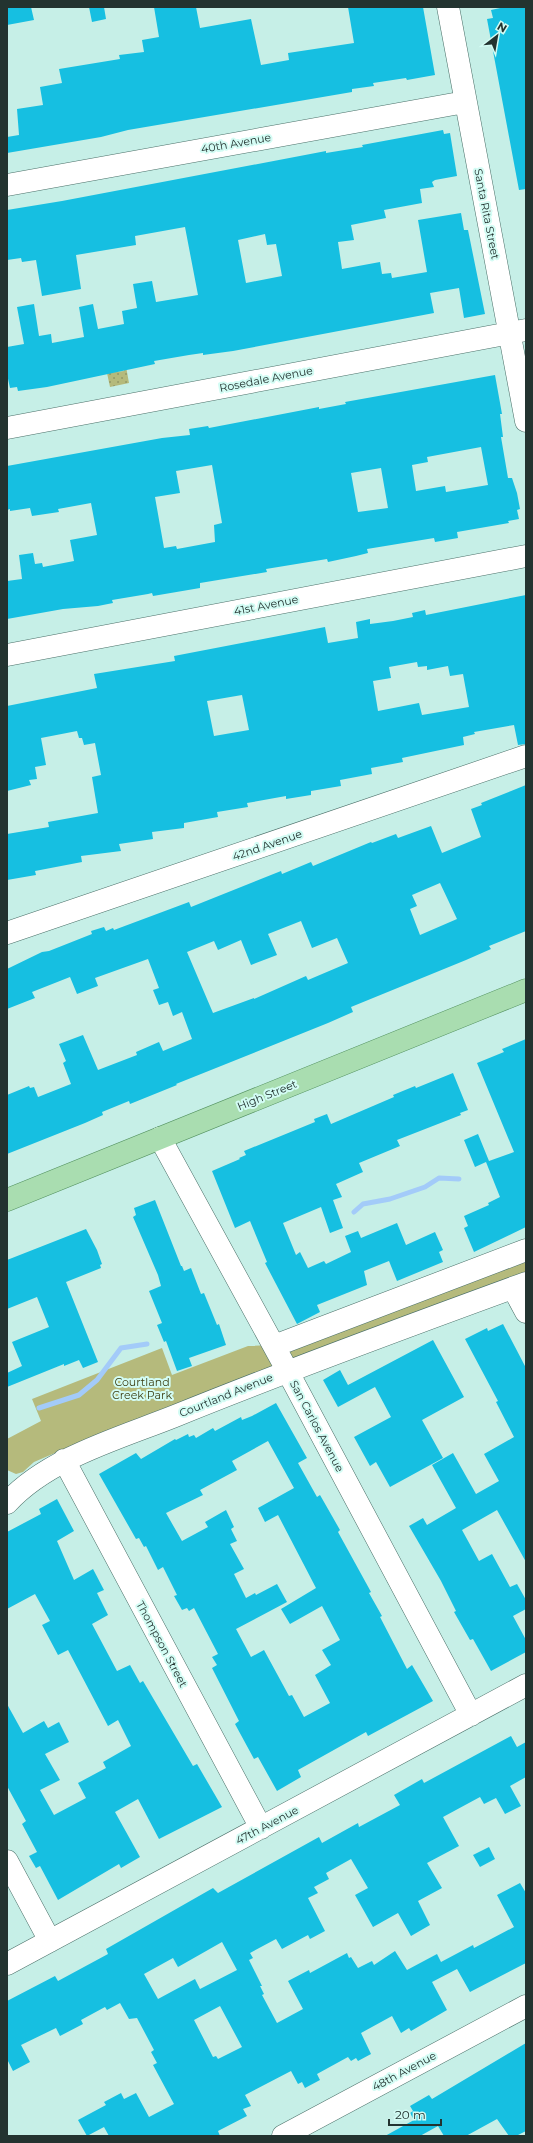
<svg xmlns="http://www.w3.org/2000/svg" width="533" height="2143" font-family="Montserrat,sans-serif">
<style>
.grass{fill:url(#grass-dots)}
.park{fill:#b5ba7c}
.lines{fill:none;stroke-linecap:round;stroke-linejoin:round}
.stream{stroke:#a3cbf9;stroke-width:5}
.building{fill:#16bfe1;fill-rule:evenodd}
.minor-casing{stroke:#4b7069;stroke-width:23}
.major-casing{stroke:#559361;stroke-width:23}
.minor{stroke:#fff;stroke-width:22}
.major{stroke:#a9ddb0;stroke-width:22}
.labels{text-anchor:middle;stroke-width:4;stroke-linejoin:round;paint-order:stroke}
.street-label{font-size:11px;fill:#233330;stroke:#d3fcf4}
.park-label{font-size:11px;fill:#3c3e12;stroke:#d3fcf4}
</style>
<defs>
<pattern id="grass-dots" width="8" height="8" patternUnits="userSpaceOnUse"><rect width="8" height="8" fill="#b5ba7c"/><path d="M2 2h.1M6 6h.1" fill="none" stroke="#939866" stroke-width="1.8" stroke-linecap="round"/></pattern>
</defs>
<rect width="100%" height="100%" fill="#c6efe7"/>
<!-- grass -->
<path class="grass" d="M122 361H125L129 383 110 387 107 373 124 371Z"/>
<!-- park -->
<path class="park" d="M526 1255V1274L55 1453 34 1462 23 1472 16 1474 7 1470V1439L41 1421 32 1399 162 1348 172 1375 248 1346 296 1344Z"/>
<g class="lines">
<!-- stream -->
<path class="stream" d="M354 1212 363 1204 390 1199 425 1187 439 1178 459 1179
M39 1408 79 1395 97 1380 121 1348 147 1344"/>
</g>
<!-- building -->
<path class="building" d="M7 7H31L34 20 7 25Z
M89 7H104L106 19 92 22Z
M154 7H196L200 28 251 19 261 65 289 60 288 53 354 43 348 7H423L435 75 407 80 406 78 373 83 374 86 352 89V92L128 130 101 137 7 153V137L19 135 17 109 43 105 40 87 62 83 59 69 120 59 119 55 144 52 142 40 159 37Z
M505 7H526V189L519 190 487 19 493 18 491 10Z
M443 130 444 134 450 133 457 176 435 180 432 182 434 187 420 189 422 203 384 210 386 218 351 225 354 240 338 242 342 269 380 262 382 274 391 273 392 278 427 272 418 220 461 213 464 230H468L485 314 464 318 459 288 430 293 434 313 233 351 203 355V353L189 355 154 361 155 364 47 387 18 391 17 387 10 388 7 374V347L24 344 17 307 34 304 39 336 51 334 52 343 84 337 79 307 93 304 98 329 124 324 122 311 137 308 133 284 152 281 156 302 198 295 185 227 135 236 136 245 76 255 81 289 42 296 36 260 22 262 21 258 7 260V210L62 201 326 151V153L363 147 362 145ZM265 234 267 245 276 244 282 276 246 283 238 240Z
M495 375 502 414H500L503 437H501L508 478H512L517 493 520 509 517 510 519 519 508 521 509 523 457 532 458 538 435 542 434 538 367 549 368 553 356 556 328 562 327 559 266 569 267 572 200 583V588L153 596 152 593 148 594 112 600 113 603 98 606 63 609 7 619V581L22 579 19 555 33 553 35 564 42 563 43 567 74 561 70 540 97 535 91 503 58 509 59 512 32 516 30 508 10 511V509L7 510V466L162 438 190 435 189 429 208 426 209 428 319 407V409L346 404 345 402ZM481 447 488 485 446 492 445 486 416 491 412 465 428 462 427 457ZM212 465 222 523 214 525 215 542 177 549 176 546 164 548 155 497 180 493 176 471ZM381 468 388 508 358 512 351 473Z
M526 595V744L518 745 514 725 474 732 475 734 463 737 464 745 402 758 403 762 371 768 372 774 340 780 341 786 311 791V795L286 799V796L247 803 248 807 217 812 218 817 184 823V828L152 832 153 839 119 844 121 851 81 856 82 862 35 871 36 875 7 880V834L49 827 48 822 98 813 92 777 101 775 95 743 84 745 82 738H79L77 731 41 738 46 765 35 767 37 779 29 780 31 785 7 791V706L97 688 94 674 175 661 174 656 325 627 328 643 358 638 356 622 370 619V624L393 621 413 617 412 613 425 610 426 615ZM417 662 418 667 427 666V670L448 666 450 676 463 674 469 707 422 715 419 703 378 711 373 681 391 678 389 667ZM242 695 249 730 214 736 207 701Z
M526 785V931L489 946 491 949 466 960 351 1007 353 1012 328 1023 176 1084 177 1085 130 1104 129 1101 102 1112 103 1115 85 1123 7 1154V1095L29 1086 30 1088 34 1087 38 1097 71 1084 63 1063 66 1061 59 1044 83 1035 98 1070 137 1055 136 1052 159 1042 163 1051 192 1039 182 1012 173 1016 168 1002 159 1005 153 990 159 988 148 959 95 978 98 986 77 994 70 977 32 992 35 998 7 1009V969L42 952 49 951 92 934 91 931 104 927 106 931 113 928 114 930 189 902 191 907 281 871 282 874 311 862 313 866 371 842 372 843 396 834 398 838 431 826 442 853 481 837 471 809 482 805 481 803ZM440 883 457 919 420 935 410 909 417 906 412 895ZM301 921 312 948 337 938 348 963 308 980 306 976 254 999V998L213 1013 187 952 214 941 218 950 241 940 251 965 277 955 268 934Z
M526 1039V1227L474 1252 464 1228 468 1226 464 1216 489 1205 488 1203 500 1197 486 1162 475 1167 464 1140 478 1134 489 1161 514 1152 477 1063 504 1052 502 1049Z
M453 1073 468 1110 460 1113 461 1115 397 1140 400 1146 359 1163 363 1172 336 1184 342 1197 333 1200 343 1228 330 1233 321 1207 283 1223 296 1255 300 1252 308 1268 324 1261 326 1264 351 1252 345 1236 358 1231 361 1238 397 1223 406 1245 435 1232 443 1250 439 1252 443 1262 397 1281 389 1261 364 1271 367 1285 317 1305 320 1312 297 1324 265 1263 267 1262 250 1221 235 1228 212 1171 240 1159 239 1158 246 1155 244 1151 315 1122 314 1119 327 1114 331 1124 394 1097 393 1095 415 1086 416 1088Z
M155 1200 181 1266H182L184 1271 191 1268 201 1294 204 1293 217 1325 219 1324 226 1345 189 1358 192 1366 177 1371 166 1341 164 1342 157 1325 162 1323 149 1291 161 1286 158 1275 133 1217 136 1215 134 1208Z
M86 1229 97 1250 102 1264 100 1265 101 1268 66 1282 98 1362 83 1368 79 1360 64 1366V1364L7 1387V1373L22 1366 12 1342 49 1327 37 1297 7 1309V1260Z
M503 1324 526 1368V1562L497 1510 462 1530 479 1561 492 1554 510 1587 517 1584 526 1600V1609L513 1616 526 1640V1652L491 1671 473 1639 470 1640 454 1612 456 1611 441 1581 409 1526 423 1518 427 1525 456 1508 432 1465 453 1453 476 1494 499 1481 484 1454 514 1437 496 1402 498 1401 465 1339 487 1328 488 1331Z
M433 1340 464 1397 422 1420 443 1458 390 1487 376 1462 370 1466 354 1437 391 1417 375 1387 338 1407 323 1380 340 1370 348 1385Z
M276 1403 307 1458 298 1463 317 1497 320 1495 340 1530 338 1532 371 1592 369 1593 382 1616 380 1617 407 1669 412 1665 433 1701 368 1736 366 1732 298 1770 301 1777 277 1791 258 1757 254 1759 235 1724 239 1721 212 1668 217 1665 212 1657 218 1654 194 1608 189 1611 187 1608 182 1610 174 1596 177 1595 163 1567 158 1570 146 1546 144 1547 139 1538 136 1539 99 1474 136 1453 141 1459 175 1439 176 1440 188 1434 189 1437 194 1435 196 1438 213 1428 215 1431 241 1417 242 1420 252 1416ZM268 1441 294 1488 258 1508 265 1522 278 1515 316 1588 281 1609 290 1624 322 1606 340 1640 322 1650 331 1665 315 1675 330 1703 304 1717 292 1695 289 1696 264 1650 251 1657 236 1629 287 1602 277 1584 256 1595 255 1593 246 1598 234 1574 244 1569 230 1544 237 1541 231 1529 234 1527 226 1510 205 1522 208 1527 182 1541 166 1513 203 1495 200 1490 237 1470 232 1461Z
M57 1499 74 1531 57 1541 74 1580 93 1569 104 1590 97 1593 108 1615 92 1624 117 1671 130 1665 140 1683 143 1681 193 1766 197 1764 222 1807 159 1839 138 1799 115 1812 140 1857 121 1868 119 1864 58 1900 40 1866 36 1868 29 1856 37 1852 22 1824 26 1821 7 1786V1704L23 1733 44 1721 48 1728 59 1722 69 1742 45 1754 60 1780 40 1790 54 1815 86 1798 78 1783 106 1768 103 1762 131 1746 118 1720 108 1726 68 1650 58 1655 42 1625 50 1621 35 1594 7 1609V1532L41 1514 39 1509Z
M511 1736 517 1747 526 1742V1777L510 1786 521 1806 505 1814 496 1798 484 1804 480 1797 443 1817 459 1846 427 1863 442 1888 418 1901 430 1925 411 1936 398 1913 373 1927 355 1895 368 1888 351 1859 326 1873 329 1879 314 1887 318 1893 308 1898 325 1931 310 1939 308 1935 282 1949 276 1939 250 1953 253 1958 249 1960 262 1986H260L264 1994 262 1995 277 2023 303 2009 288 1981 309 1970 310 1973 347 1953 349 1958 351 1957 358 1968 372 1961 374 1965 395 1951 407 1970 437 1954 441 1962 473 1945 474 1948 514 1927 497 1895 520 1883 526 1893V1963L470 1992 457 1969 432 1982 447 2010 411 2031 409 2028 401 2033 392 2016 361 2033 371 2054 358 2061 356 2058 351 2061 348 2057 317 2074 320 2080 305 2088 302 2082 298 2084 291 2071 245 2095 251 2106 243 2109 247 2116 218 2131 220 2136H109L104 2127 87 2136 78 2120 106 2105 104 2102 121 2093 124 2099 136 2093 149 2117 174 2104 153 2065 157 2063 151 2052 154 2050 137 2018 129 2019 120 2003 107 2010 105 2007 81 2020 83 2024 60 2036 56 2028 21 2045 30 2062 13 2071 7 2059V2001L55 1976 58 1981 108 1954 106 1949 213 1888 218 1893 319 1837 322 1843 358 1823 359 1827 400 1805 394 1795 422 1779 424 1783ZM222 1942 237 1970 200 1989 195 1979 158 1999 144 1974 173 1958 178 1967ZM220 2006 242 2047 218 2059 216 2056 213 2057 194 2020Z
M489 1847 495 1859 480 1867 473 1855Z
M526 2043V2131L516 2136H509L497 2119 466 2136H444L438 2126 420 2136H385L414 2120 410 2113 413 2111 410 2106 429 2095 432 2099Z"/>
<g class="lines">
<defs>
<path id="minor" d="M448 7 526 421
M7 185 465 102
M7 428 526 330
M7 655 526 556
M7 933 526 756
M160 1138 281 1359 471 1715
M513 1288 526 1312
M274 1346 526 1250
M64 1460 261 1828
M7 1503C48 1458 120 1438 175 1416 291 1369 408 1326 526 1283
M7 1861 50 1941
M7 1964 526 1685
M283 2136 526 2006"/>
<path id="major" d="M7 1200 526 990"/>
</defs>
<!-- minor casing -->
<use href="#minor" class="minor-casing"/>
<!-- major casing -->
<use href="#major" class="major-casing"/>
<!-- minor -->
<use href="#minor" class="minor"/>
<!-- major -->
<use href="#major" class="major"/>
</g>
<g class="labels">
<!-- street labels -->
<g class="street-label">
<text transform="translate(236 143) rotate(-10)" y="4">40th Avenue</text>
<text transform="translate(487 214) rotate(79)" y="4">Santa Rita Street</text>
<text transform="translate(266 379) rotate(-11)" y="4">Rosedale Avenue</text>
<text transform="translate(266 605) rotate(-11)" y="4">41st Avenue</text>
<text transform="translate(267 845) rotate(-19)" y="4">42nd Avenue</text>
<text transform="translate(267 1095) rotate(-22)" y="4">High Street</text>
<text transform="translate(226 1395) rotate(-22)" y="4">Courtland Avenue</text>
<text transform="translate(317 1426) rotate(62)" y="4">San Carlos Avenue</text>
<text transform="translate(162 1644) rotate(62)" y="4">Thompson Street</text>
<text transform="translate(267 1825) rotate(-28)" y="4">47th Avenue</text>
<text transform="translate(404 2071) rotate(-28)" y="4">48th Avenue</text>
</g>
<!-- park labels -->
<g class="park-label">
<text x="142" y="1386">Courtland<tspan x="142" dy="13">Creek Park</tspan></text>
</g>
</g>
<!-- border -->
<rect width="533" height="2143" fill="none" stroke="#233330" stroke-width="16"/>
<!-- north arrow -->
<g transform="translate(497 36) rotate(31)" stroke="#d3fcf4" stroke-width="3" paint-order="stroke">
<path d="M0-3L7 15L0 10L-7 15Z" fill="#233330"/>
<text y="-6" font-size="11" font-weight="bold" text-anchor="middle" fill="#233330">N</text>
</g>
<!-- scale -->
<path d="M389 2119v6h52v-6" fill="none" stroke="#233330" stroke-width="2"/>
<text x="395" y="2119" font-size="12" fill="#233330" stroke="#d3fcf4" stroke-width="3" paint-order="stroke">20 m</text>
</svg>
